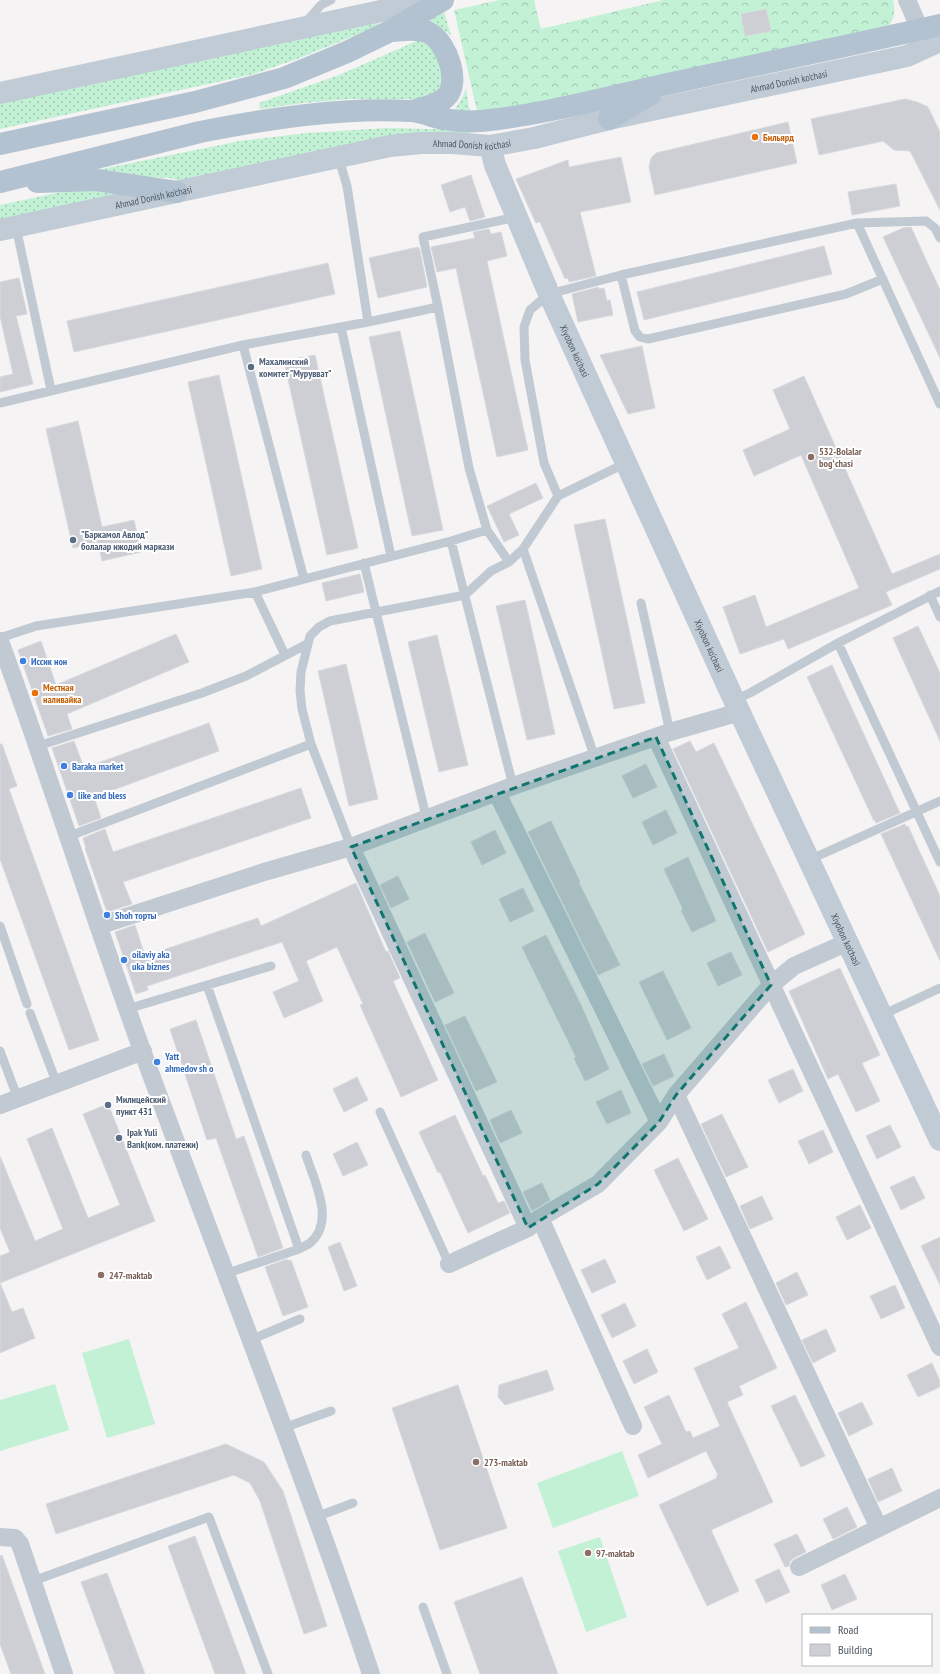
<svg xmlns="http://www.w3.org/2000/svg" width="940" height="1674" font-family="'PT Sans Narrow',sans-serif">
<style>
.grass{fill:url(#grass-dots)}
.forest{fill:url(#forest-crowns)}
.pitch{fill:#c3f1d5}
.building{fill:#cdcfd5;stroke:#d7d9de}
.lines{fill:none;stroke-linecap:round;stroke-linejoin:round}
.lane{stroke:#c1cad2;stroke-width:9}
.street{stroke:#c1cad2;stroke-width:18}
.secondary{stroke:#c1cbd6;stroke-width:22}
.primary{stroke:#b3c2d1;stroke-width:22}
.marked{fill:#0f766e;fill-opacity:0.2;stroke:#0f766e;stroke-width:3;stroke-dasharray:8 5;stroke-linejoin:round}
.food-dot{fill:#e8710a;stroke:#fff;stroke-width:1.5}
.service-dot{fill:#5c6f8a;stroke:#fff;stroke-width:1.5}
.education-dot{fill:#8d6e63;stroke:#fff;stroke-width:1.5}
.shop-dot{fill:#3f7fe0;stroke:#fff;stroke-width:1.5}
.labels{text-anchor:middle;stroke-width:4;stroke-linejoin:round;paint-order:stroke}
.street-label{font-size:10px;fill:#4a5661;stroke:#fff}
.food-label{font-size:10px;font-weight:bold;fill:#c56008;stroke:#fff;text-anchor:start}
.service-label{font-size:10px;font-weight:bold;fill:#4e5e75;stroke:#fff;text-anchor:start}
.education-label{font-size:10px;font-weight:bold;fill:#785e54;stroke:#fff;text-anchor:start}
.shop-label{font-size:10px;font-weight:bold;fill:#366cbe;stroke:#fff;text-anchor:start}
</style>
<defs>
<pattern id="grass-dots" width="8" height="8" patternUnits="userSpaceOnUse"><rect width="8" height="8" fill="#c3f1d5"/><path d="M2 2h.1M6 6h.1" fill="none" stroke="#a0c6b0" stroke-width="1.8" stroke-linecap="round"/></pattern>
<pattern id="forest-crowns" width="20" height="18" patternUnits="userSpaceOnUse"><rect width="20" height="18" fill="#c3f1d5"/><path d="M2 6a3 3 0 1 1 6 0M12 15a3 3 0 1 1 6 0" fill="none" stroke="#a0c6b0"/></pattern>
</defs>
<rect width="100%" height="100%" fill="#f5f3f3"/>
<!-- grass -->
<path class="grass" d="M444 12 451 35 439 27 426 22Z
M385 19 373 28 297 59 250 75 0 129V102Z
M419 40C436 45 438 64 443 79L444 82 432 99H350L303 103 260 109 259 103 339 75Z
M466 89 470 112H453L461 100Z
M388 128 469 130V136L181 181 170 178 100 175 97 170 240 141 307 133Z
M90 186 127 193 0 220V205Z"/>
<!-- forest -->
<path class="forest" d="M500 0H534L541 29 663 0H893C896 11 894 20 886 29L513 111H477L454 10Z"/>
<!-- pitch -->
<path class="pitch" d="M129 1339 155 1424 107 1438 82 1353Z
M55 1384 69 1430 0 1451V1400Z
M622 1451 639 1496 553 1528 537 1483Z
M600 1537 627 1617 586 1632 558 1551Z"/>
<!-- building -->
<path class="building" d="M766 9 771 31 745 36 741 14Z
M905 99 917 102 928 107 940 132V210L910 151 894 150 883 141 819 155 811 119Z
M788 122 797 163 655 195 649 167 651 158 656 153Z
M621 157 631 202 580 212 596 276 569 282 568 278 565 279 540 222 536 223 516 179 568 160 569 167Z
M471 175 485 217 470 221 465 207 450 212 441 185Z
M896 184 900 206 852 215 848 192Z
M911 227 940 290V358L883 237 903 228Z
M489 229 491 234 501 232 507 256 487 261 528 450 497 457 456 268 437 272 431 247 475 238 473 232Z
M824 246 832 274 644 320 637 292Z
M418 247 420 250 427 287 378 298 369 258Z
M328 263 335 294 74 352 67 321Z
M19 278 27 314 16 316 33 384 0 392V377L13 374 0 316V282Z
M598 287 599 289 604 288 607 301 610 300 613 315 578 322 572 294Z
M400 331 443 530 412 536 369 337Z
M642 346 655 408 628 414 600 355Z
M315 355 358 548 327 555 284 361Z
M219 375 262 569 231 576 188 382Z
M804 376 892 574 940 554V569L886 592 892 605 788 649 784 639 740 654 723 607 755 595 766 627 859 588 801 455 754 476 743 450 790 429 773 390Z
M78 421 102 527 134 520 141 552 102 561 98 542 73 548 46 429Z
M536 483 543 498 509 514 519 535 504 542 487 506Z
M605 519 645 703 614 709 574 525Z
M360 574 364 592 326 601 322 583Z
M525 600 555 734 527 740 496 606Z
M918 626 940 673V741L893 638Z
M176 634 189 662 67 714 72 729 48 736 18 650 41 641 56 685Z
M437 635 468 765 439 772 408 642Z
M346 664 378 799 349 806 318 671Z
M832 665 900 813 876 823 875 820 874 821 807 677Z
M209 723 219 751 94 797 101 818 79 826 52 748 74 741 84 768Z
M690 741 696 752 714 743 805 934 768 952 673 749Z
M0 744H2L17 786 9 789 99 1040 69 1050 0 859Z
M646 764 657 787 633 798 622 776Z
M301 788 311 818 123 882 132 904 107 912 85 848H86L83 838 105 829 113 852Z
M666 810 677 833 653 845 642 822Z
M551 821 580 882 579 883 620 965 598 975 528 832Z
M905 824 906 827 908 826 940 896V961L881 834Z
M495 830 506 853 482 865 471 842Z
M688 857 716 921 692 932 681 910 683 909 664 869Z
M398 876 409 899 391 908 380 885Z
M356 883 386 952 388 951 400 978 393 981 438 1080 401 1097 360 1005 363 1004 337 947 306 961 323 1001 284 1018 273 992 299 981 282 942 147 986 148 990 136 994 115 932 135 925 145 956 258 918 261 926Z
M523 888 534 911 510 922 499 899Z
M425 933 454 993 435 1002 407 942Z
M546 935 581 1005 609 1069 585 1081 574 1058 576 1057 522 947Z
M731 952 742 975 718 986 707 963Z
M840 968 880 1055 862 1063 880 1101 856 1112 838 1074 828 1079 789 991Z
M663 971 691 1028 667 1040 639 982Z
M465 1016 497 1082 476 1091 445 1025Z
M196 1020 236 1139 244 1136 283 1248 258 1257 216 1138 207 1140 170 1029Z
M664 1054 674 1076 653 1086 642 1064Z
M793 1069 803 1091 779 1103 768 1080Z
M357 1077 368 1100 344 1112 333 1089Z
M621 1090 631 1113 607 1124 596 1102Z
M108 1104 155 1221 0 1283 12 1312 23 1308 35 1338 0 1353V1256L10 1252 0 1228V1156L35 1241 63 1229 27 1139 52 1128 88 1218 120 1205 83 1114Z
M511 1110 522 1133 500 1143 490 1120Z
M722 1114 748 1167 726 1177 701 1124Z
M455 1115 483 1176 485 1175 498 1203 504 1201 510 1213 468 1233 440 1172 438 1173 419 1132Z
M890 1125 901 1147 877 1159 866 1136Z
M823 1130 833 1152 809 1164 798 1141Z
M357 1142 368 1165 343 1176 333 1154Z
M678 1158 708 1219 684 1231 654 1170Z
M914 1176 925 1198 901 1210 890 1187Z
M542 1183 550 1200 532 1211 523 1192Z
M762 1196 773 1219 750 1229 740 1206Z
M860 1205 871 1228 847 1240 836 1217Z
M940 1237V1285L921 1246Z
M340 1242 357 1286 344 1291 328 1247Z
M720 1246 731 1268 707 1280 696 1257Z
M287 1259 288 1261 291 1260 308 1307 283 1316 265 1267Z
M605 1259 616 1282 592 1293 581 1270Z
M797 1272 808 1295 786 1305 776 1283Z
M895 1285 905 1308 881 1319 870 1296Z
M746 1302 777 1368 739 1386 743 1395 727 1402 773 1502 711 1530 739 1591 707 1606 659 1505 717 1478 716 1476 718 1475 706 1451 648 1478 638 1455 662 1444 644 1407 669 1395 686 1432 690 1431 693 1438 720 1426 694 1368 739 1348 722 1314Z
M625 1303 636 1326 612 1338 601 1315Z
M826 1329 836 1351 813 1363 802 1340Z
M647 1349 658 1372 634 1384 623 1361Z
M932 1363 940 1381V1387L918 1397 907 1375Z
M547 1370 554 1390 505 1405 498 1397 499 1385Z
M458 1385 507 1528 440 1550 392 1408Z
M795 1395 825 1456 801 1467 771 1406Z
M862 1402 873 1424 849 1436 838 1413Z
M226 1444 264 1462 283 1491 327 1626 304 1634 260 1501 250 1483 234 1475 56 1534 46 1504Z
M892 1468 902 1491 878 1502 868 1479Z
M847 1507 857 1527 833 1539 823 1519Z
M797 1534 806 1552 794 1558 790 1561 789 1566 785 1567 774 1544Z
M195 1536 246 1674H215L168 1546Z
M2 1555 45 1674H11L0 1644V1556Z
M779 1569 790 1592 766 1603 755 1580Z
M107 1573 145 1674H115L81 1582Z
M845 1574 857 1599 832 1610 821 1585Z
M522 1577 558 1674H480L454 1602Z"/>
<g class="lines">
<!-- lane -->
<path class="lane" d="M306 22 321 5 331 0
M338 156 347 186 368 322
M857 223 926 221 935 228 940 238
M16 227 51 390
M621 275 635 331 640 337 648 339 846 294 883 279
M438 307 469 468 487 530
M341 327 391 556
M243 345 304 579
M0 403 243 345 368 322 438 307 423 237 516 217
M558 496 544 463 525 360 524 327 530 310 549 294 621 275 857 223 940 404
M451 541 513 786
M523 549 595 758
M364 563 427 820
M255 592 285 655
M930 595 940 617
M641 603 670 732
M0 638 36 626 255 592 451 541 487 530 509 562 523 549 558 496 626 463
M838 643 940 862
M734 700 750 693 838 643 940 591
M38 746 202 693 246 676 307 644
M67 837 311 744
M351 847 311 744 302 709 300 691 301 672 310 636 319 627 330 621 465 595 491 571 509 562
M809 860 940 801
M0 926 27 1004
M207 985 299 1249
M127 1009 271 966
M30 1013 57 1084
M882 1015 940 988
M0 1051 18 1099
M380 1112 449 1264
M225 1274 299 1249C303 1247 307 1245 310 1243 336 1221 314 1181 306 1155
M250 1340 300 1319
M283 1428 331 1411
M316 1517 353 1503
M33 1581 209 1517 268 1674
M423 1607 447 1674"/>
<!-- street -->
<path class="street" d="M907 0 925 41
M0 641C50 777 93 916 143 1053 219 1260 301 1465 371 1674
M656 737 940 1347
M497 793 659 1122
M351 847 528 1228
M98 926 264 872 351 847 513 786 670 732 740 712
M676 1095 879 1528
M0 1105 143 1051
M540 1218 633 1426
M449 1264 528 1228 540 1218 598 1184 659 1122 676 1095 771 985 794 966 848 942
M0 1537 15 1538 20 1544 64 1674
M799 1567 940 1498"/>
<!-- secondary -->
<g class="secondary">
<path d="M0 93 432 0"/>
<path id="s1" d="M490 146 495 165 549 294 626 463 734 700 940 1140"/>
<path id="s2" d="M0 230 390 146 421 143H452L490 146 534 138 609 119 907 56 940 41"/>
</g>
<!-- primary -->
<path class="primary" d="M392 31C404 30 420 27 431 34 447 44 461 83 446 97 437 106 424 107 412 111
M609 119 651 94
M0 144 195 102 284 78 347 52 388 32 443 0
M0 182 200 132C266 119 342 107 410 111 421 111 432 117 443 119 455 121 469 122 481 121 542 115 603 98 663 85 755 65 848 46 940 25
M37 182 96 180 177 192"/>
</g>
<!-- marked area -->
<path class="marked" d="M656 737 771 985 676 1095 659 1122 598 1184 528 1228 351 847Z"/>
<!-- markers -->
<g class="food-dot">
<circle cx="755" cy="137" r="4"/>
<circle cx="35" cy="693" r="4"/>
</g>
<g class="service-dot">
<circle cx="251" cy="367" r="4"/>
<circle cx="73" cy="540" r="4"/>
<circle cx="108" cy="1105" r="4"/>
<circle cx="119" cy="1138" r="4"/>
</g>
<g class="education-dot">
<circle cx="811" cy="457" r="4"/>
<circle cx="101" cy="1275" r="4"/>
<circle cx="476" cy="1462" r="4"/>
<circle cx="588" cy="1553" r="4"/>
</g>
<g class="shop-dot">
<circle cx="23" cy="661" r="4"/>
<circle cx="64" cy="766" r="4"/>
<circle cx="70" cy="795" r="4"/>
<circle cx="107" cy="915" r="4"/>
<circle cx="124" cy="960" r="4"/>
<circle cx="157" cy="1062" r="4"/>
</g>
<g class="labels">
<!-- street labels -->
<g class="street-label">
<text dy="4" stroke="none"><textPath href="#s2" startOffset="805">Ahmad Donish ko'chasi</textPath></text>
<text dy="4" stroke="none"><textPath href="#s2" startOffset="481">Ahmad Donish ko'chasi</textPath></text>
<text dy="4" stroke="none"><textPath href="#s2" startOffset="157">Ahmad Donish ko'chasi</textPath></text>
<text dy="4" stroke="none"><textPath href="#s1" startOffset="222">Xiyobon ko'chasi</textPath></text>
<text dy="4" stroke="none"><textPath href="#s1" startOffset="546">Xiyobon ko'chasi</textPath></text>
<text dy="4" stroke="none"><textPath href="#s1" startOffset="870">Xiyobon ko'chasi</textPath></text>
</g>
<!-- food labels -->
<g class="food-label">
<text x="763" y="141">Бильярд</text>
<text x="43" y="691">Местная<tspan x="43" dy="12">наливайка</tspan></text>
</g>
<!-- service labels -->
<g class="service-label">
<text x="259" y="365">Махалинский<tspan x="259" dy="12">комитет "Мурувват"</tspan></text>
<text x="81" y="538">"Баркамол Авлод"<tspan x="81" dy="12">болалар ижодий маркази</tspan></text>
<text x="116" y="1103">Милицейский<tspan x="116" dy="12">пункт 431</tspan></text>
<text x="127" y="1136">Ipak Yuli<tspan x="127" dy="12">Bank(ком. платежи)</tspan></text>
</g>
<!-- education labels -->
<g class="education-label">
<text x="819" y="455">532-Bolalar<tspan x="819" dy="12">bogʻchasi</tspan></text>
<text x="109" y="1279">247-maktab</text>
<text x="484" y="1466">273-maktab</text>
<text x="596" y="1557">97-maktab</text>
</g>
<!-- shop labels -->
<g class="shop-label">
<text x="31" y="665">Иссик нон</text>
<text x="72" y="770">Baraka market</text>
<text x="78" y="799">like and bless</text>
<text x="115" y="919">Shoh торты</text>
<text x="132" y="958">oilaviy aka<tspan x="132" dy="12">uka biznes</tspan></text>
<text x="165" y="1060">Yatt<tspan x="165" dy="12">ahmedov sh o</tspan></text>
</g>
</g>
<!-- legend -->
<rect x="802" y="1614" width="130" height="52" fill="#ffffff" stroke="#b7bbc0"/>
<rect x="810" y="1627" width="20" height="6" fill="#b3c2d1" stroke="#b7bbc0"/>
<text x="838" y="1634" font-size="12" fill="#4a5661">Road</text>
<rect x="810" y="1644" width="20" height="12" fill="#cdcfd5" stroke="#b7bbc0"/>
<text x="838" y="1654" font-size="12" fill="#4a5661">Building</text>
</svg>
